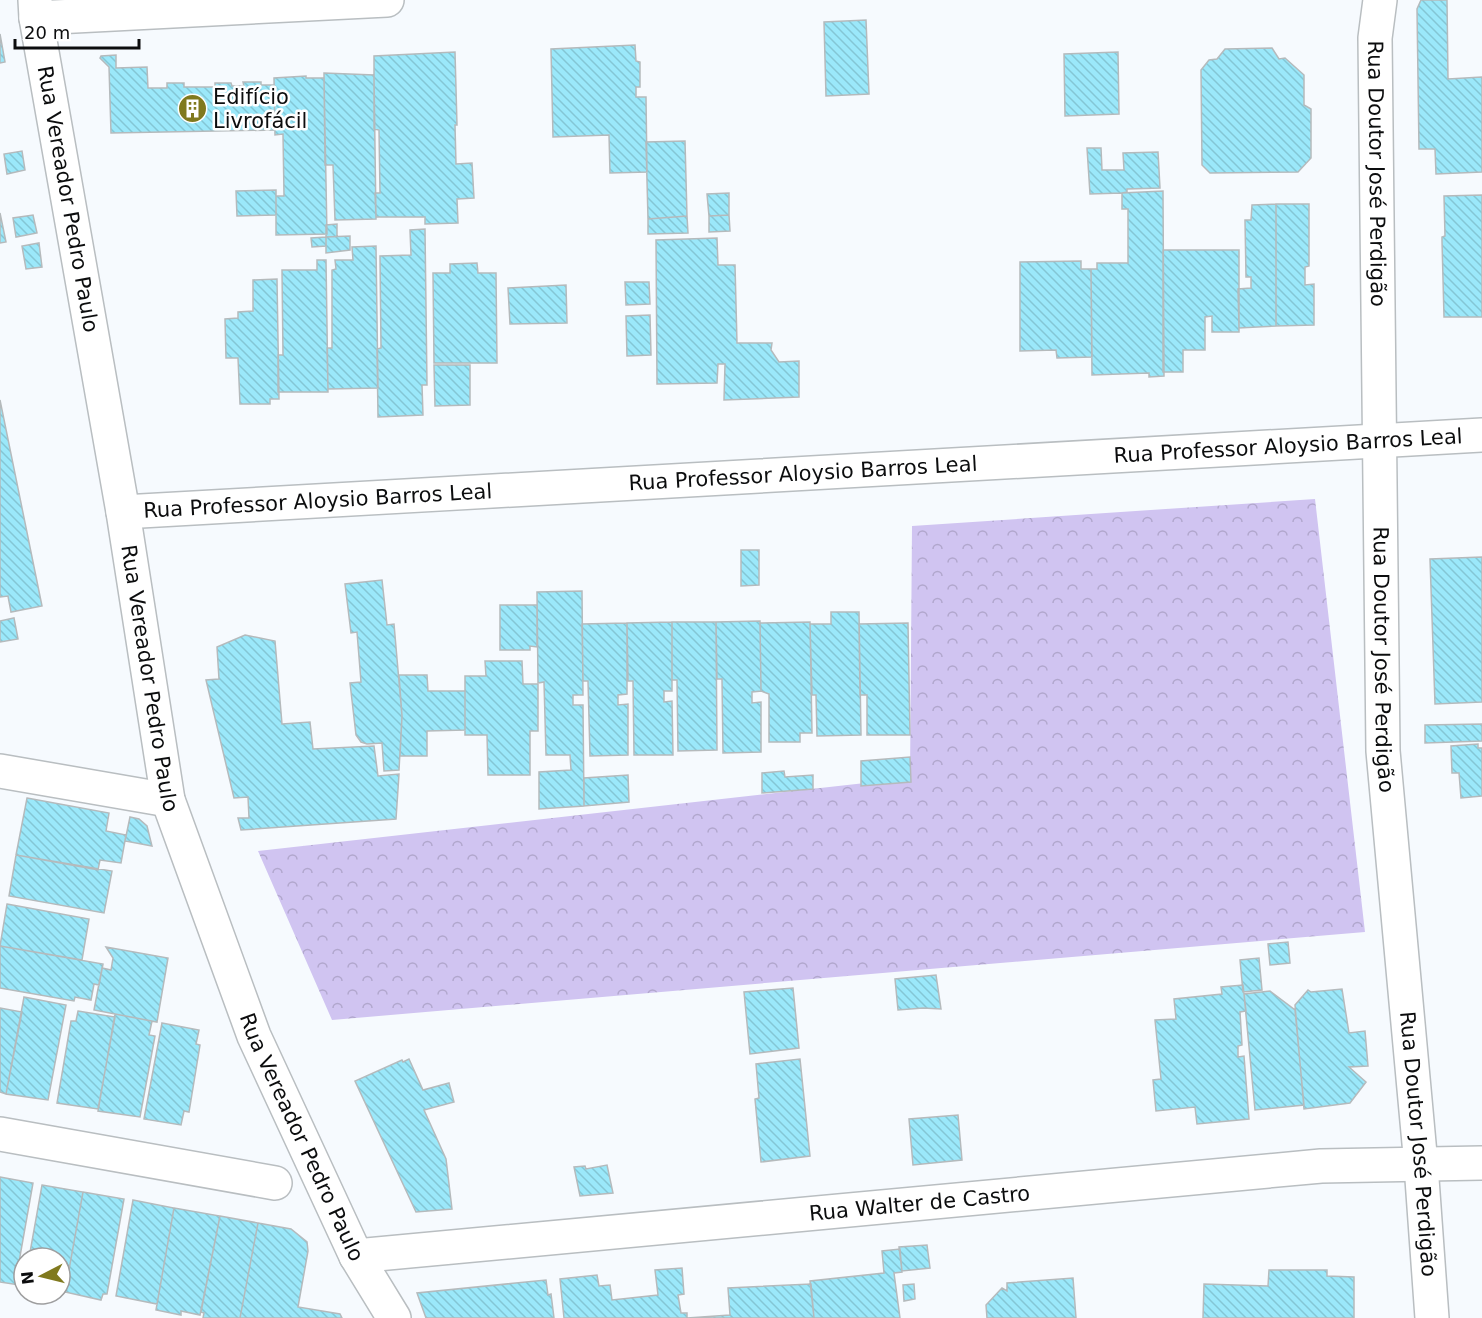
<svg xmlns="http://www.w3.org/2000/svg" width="1482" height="1318" font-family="'DejaVu Sans',sans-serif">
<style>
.park{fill:url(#park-crowns)}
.building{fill:url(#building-back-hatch);stroke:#b5babc;stroke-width:1.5}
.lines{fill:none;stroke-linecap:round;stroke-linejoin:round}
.minor-casing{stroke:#b9bec1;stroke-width:36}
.minor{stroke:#fff;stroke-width:33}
.labels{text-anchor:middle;stroke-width:5;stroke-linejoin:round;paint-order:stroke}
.poi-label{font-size:21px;fill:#0c0d0e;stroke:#fff;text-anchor:start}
.street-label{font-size:21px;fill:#0c0d0e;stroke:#fff}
</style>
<defs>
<pattern id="park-crowns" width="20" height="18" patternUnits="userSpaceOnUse" patternTransform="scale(1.5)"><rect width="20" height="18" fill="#d0c4f1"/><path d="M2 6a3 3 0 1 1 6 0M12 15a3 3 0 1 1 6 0" fill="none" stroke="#b1a7cd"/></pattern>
<pattern id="building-back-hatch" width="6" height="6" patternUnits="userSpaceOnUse" patternTransform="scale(1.5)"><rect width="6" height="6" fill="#9be8fa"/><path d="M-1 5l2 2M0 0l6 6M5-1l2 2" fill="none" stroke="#84c6d5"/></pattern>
</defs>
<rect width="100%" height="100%" fill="#f6fafe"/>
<!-- park -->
<path class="park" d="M1315 499 1365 932 332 1020 258 851 910 778 912 526Z"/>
<!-- building -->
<path class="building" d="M1421 0H1447L1448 79 1482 77V172L1436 174 1435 149H1419L1417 9Z
M866 20 869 94 826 96 824 22Z
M0 34 5 62 0 63Z
M635 45 636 61 640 62V87H636V97H646L647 172 610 173 609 135 553 137 551 49Z
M1272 48 1279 59 1285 58 1304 75V105L1311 109V158L1298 172 1210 173 1202 165 1201 70 1209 60 1217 59 1225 49Z
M455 52 457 125H455L456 164 472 163 474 198 457 199 458 223 425 224V217H376L375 193H380L379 130 374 129V56Z
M1118 52 1119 114 1065 116 1064 54Z
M116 55V68L147 67 148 88H167V83H184V87H215V83H231L232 86H244L243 82H261V85H274L275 130 111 133 109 67 100 58 101 56Z
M324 73 374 75 376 219 335 220 333 165H325Z
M306 76V78H324L327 234 276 235V196H284L283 134 275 135 274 78Z
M685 141 687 216 648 219 646 142Z
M1087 148H1101L1102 170H1124L1123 153 1158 152 1160 188 1127 189V192L1122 193 1090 194Z
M22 151 25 170 7 174 4 154Z
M276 190V215L237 216 236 191Z
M1163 191 1164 376 1149 377V373L1092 375 1091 269H1097V263H1128V209H1122V193Z
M729 193V215L709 216 707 194Z
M1482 195V317H1444L1442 241V237L1445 236 1444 196Z
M1276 204V326L1239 328 1238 289 1251 288V277H1246L1245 220H1251L1252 205Z
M1276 204H1309V266L1305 267V285L1314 284V325L1276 326Z
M0 213 6 242 0 243Z
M33 215 37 233 16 237 13 218Z
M729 215 730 231 709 232V216Z
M687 216 688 233 648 234V219Z
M337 224V237H326V225Z
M425 229 427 385H422L423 415 378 417 377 349 381 348 380 256 411 255 410 230Z
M350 236V250L326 253V237Z
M326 237V246L312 247 311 238Z
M717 238 718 265H735L737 343H772L771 350 779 362 799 361V397L724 400 725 364H718L717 383 657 384 656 240Z
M39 243 42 267 26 269 22 246Z
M376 246 378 388 328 389 327 348H332V270L336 269 335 260H353L352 247Z
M1163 250H1239V332H1212V316L1205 317V350H1183V372H1163Z
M317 260H326L328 392H278V355H283L282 270H317Z
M1081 261V269H1091L1092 357 1057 358 1056 350 1020 351V262Z
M477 263 478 273H496L497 363H434L433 273H450V264Z
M277 279 279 399H270V404H240L238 358H226L225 319 238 318V312L253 311V280Z
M625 282H649L650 304 626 305Z
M566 285 567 323 510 324 508 288Z
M650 315 651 355 627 356 626 316Z
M434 365H470V405L435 406Z
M0 400 42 606 11 612 8 596 0 597Z
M741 550H759V585L741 586Z
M1482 557V702L1435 704 1430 559Z
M382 580 387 625 394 624 402 716 399 770 384 771 382 743 367 744 361 742 356 735 350 683 361 682 357 632 351 633 345 584Z
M582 591 583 695H573V705H583L584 806 539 809V772L571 770 570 755H546L544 682 538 683 537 592Z
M500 605H537V647L530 646V650H500Z
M831 612H859L861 735 817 736 816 695H812L810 624H831Z
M14 618 18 639 0 642V621Z
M760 621 761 691 752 692V703L761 702V752L723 753 722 679H717L716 622Z
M672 622H716L717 750 678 751 677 680H672Z
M672 622V691H664V702L672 701 673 755H634L633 681H628L627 623Z
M810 622 812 733H800V742H769V694L761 691 760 623Z
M627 623V694L618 695V705L628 704V755L590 756 588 681H583L582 624Z
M908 623 910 735H867V695H860L859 624Z
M245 635 275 641 282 724 310 722 313 749 374 746 378 776 399 774 396 819 241 830 238 818H249L248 797 234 798 206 680 219 679 217 647Z
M485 661H522L523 684H538V731H530V775H488L487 735H465V676H486Z
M399 675H427L428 691H465V730L427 731V756H400L402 716Z
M1482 724V741L1425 743V725Z
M1478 744V748H1482V796L1461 798 1459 773H1452L1451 746Z
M910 757 911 782 861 786V761Z
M784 771 785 777 813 775V789L762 793V773Z
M628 775 629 802 584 806V778Z
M27 798 109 813 106 831 126 835 121 863 100 860 98 870 16 855Z
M130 817 139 819 147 826 152 846 125 841Z
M16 855 112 871 104 913 9 896Z
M7 904 89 919 82 960 0 946Z
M1288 942 1290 963 1270 965 1268 944Z
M0 946 103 964 99 985 94 984 91 1000 75 997 74 1001 0 988Z
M106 947 168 958 157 1022 94 1010 102 968 111 970 113 958Z
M1259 958 1262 990 1243 992 1240 960Z
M936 975 941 1009 923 1008 898 1010 895 979Z
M1243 985 1246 1011 1240 1012 1242 1045 1238 1046V1057L1244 1056 1249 1119 1197 1124 1195 1107 1156 1111 1153 1080 1161 1079 1155 1020 1176 1019 1174 999 1222 994 1221 987Z
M793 988 799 1048 750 1054 744 992Z
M1342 989 1349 1033 1365 1031 1368 1066 1349 1067 1366 1082 1350 1103 1304 1109 1295 1005 1308 990 1311 992Z
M1270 991 1295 1010 1304 1105 1255 1110 1244 994Z
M24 997 66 1005 48 1100 6 1094Z
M0 1008 22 1012 6 1094 0 1092Z
M78 1011 115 1017 98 1109 57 1103 71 1021H76Z
M115 1014 152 1021 149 1035 155 1036 140 1117 98 1111Z
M162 1023 199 1030 196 1044 200 1045 189 1112 184 1111 181 1125 144 1119Z
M409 1059 423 1090 449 1083 454 1102 424 1110 446 1159 452 1209 416 1212 355 1081 402 1060 403 1062Z
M800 1059 810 1156 761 1162 755 1099 759 1098 756 1064Z
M958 1115 962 1160 913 1165 909 1119Z
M607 1165 613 1193 580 1196 574 1167 585 1166 586 1169Z
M0 1177 33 1183 16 1279 20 1280 19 1285 0 1282Z
M42 1185 83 1192 65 1292 60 1291V1258H29Z
M83 1192 124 1199 107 1294H103L101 1300 65 1292Z
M133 1200 174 1208 157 1304 116 1296Z
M174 1208 220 1216 200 1315 181 1311V1315L156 1310Z
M220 1216 258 1223 240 1318H203L204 1313 201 1312Z
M258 1223 291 1229 307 1242 308 1251 298 1307 340 1314 342 1318H240Z
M927 1245 930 1268 902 1271 899 1247Z
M900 1249 902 1272 894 1273 900 1318H814L810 1281 884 1273 882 1251Z
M682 1268 684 1294 678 1295 681 1313H687V1318H564L560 1279 597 1275 599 1286 610 1285 612 1300 658 1295 655 1270Z
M1269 1270H1327V1276L1354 1277V1318H1203L1204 1284 1268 1286Z
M1073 1278 1076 1318H987L986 1305 1002 1288 1007 1291V1283Z
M546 1280 548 1295 551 1294 554 1318H426L417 1293Z
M811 1284 814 1318H687L730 1315 728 1288Z
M914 1284 915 1299 904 1301 903 1285Z"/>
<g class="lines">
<defs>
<g id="minor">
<path id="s1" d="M35 0 36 18 123 512 168 800 254 1036 356 1256 394 1318"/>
<path id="s2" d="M1380 0 1375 38 1383 751 1421 1165 1432 1318"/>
<path d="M36 18 387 0"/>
<path id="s3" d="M123 512 1482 435"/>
<path d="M0 771 168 800"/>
<path d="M0 1134 275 1183"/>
<path id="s4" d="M356 1256 1321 1166 1482 1163"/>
</g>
</defs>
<!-- minor casing -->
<use href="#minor" class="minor-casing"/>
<!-- minor -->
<use href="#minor" class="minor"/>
</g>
<!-- icons -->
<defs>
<symbol id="building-disc" viewBox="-11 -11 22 22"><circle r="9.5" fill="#80791e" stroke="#fff"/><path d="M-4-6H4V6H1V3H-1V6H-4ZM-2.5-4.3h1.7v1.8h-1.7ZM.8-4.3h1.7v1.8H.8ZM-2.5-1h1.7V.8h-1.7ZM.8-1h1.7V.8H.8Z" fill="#fff"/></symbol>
</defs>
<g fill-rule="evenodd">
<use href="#building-disc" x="176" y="92" width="33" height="33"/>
</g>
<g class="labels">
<!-- poi labels -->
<g class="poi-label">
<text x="213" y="104">Edifício<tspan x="213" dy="24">Livrofácil</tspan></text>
</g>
<!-- street labels -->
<g class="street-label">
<text dy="7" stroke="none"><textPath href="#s2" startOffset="174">Rua Doutor José Perdigão</textPath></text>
<text dy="7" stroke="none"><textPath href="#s1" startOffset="202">Rua Vereador Pedro Paulo</textPath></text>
<text dy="7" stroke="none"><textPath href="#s3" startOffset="1167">Rua Professor Aloysio Barros Leal</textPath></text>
<text dy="7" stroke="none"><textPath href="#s3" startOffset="681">Rua Professor Aloysio Barros Leal</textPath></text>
<text dy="7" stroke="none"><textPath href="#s3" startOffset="195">Rua Professor Aloysio Barros Leal</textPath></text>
<text dy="7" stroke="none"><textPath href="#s2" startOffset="660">Rua Doutor José Perdigão</textPath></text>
<text dy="7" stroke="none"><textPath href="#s1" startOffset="688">Rua Vereador Pedro Paulo</textPath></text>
<text dy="7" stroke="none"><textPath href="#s1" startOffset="1174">Rua Vereador Pedro Paulo</textPath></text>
<text dy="7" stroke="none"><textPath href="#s2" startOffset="1146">Rua Doutor José Perdigão</textPath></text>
<text dy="7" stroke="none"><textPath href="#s4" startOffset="566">Rua Walter de Castro</textPath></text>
</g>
</g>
<!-- north arrow -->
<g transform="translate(42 1276) rotate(263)"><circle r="28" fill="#ffffff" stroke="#9e9e9f" stroke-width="1.5"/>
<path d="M0-4.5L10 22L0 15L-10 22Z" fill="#80791e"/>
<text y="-9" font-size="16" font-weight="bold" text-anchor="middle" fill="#0c0d0e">N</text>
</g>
<!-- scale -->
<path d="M15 39v9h124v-9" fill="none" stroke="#0c0d0e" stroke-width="3"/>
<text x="24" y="39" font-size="18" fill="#0c0d0e" stroke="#ffffff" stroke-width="4.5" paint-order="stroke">20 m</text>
</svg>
